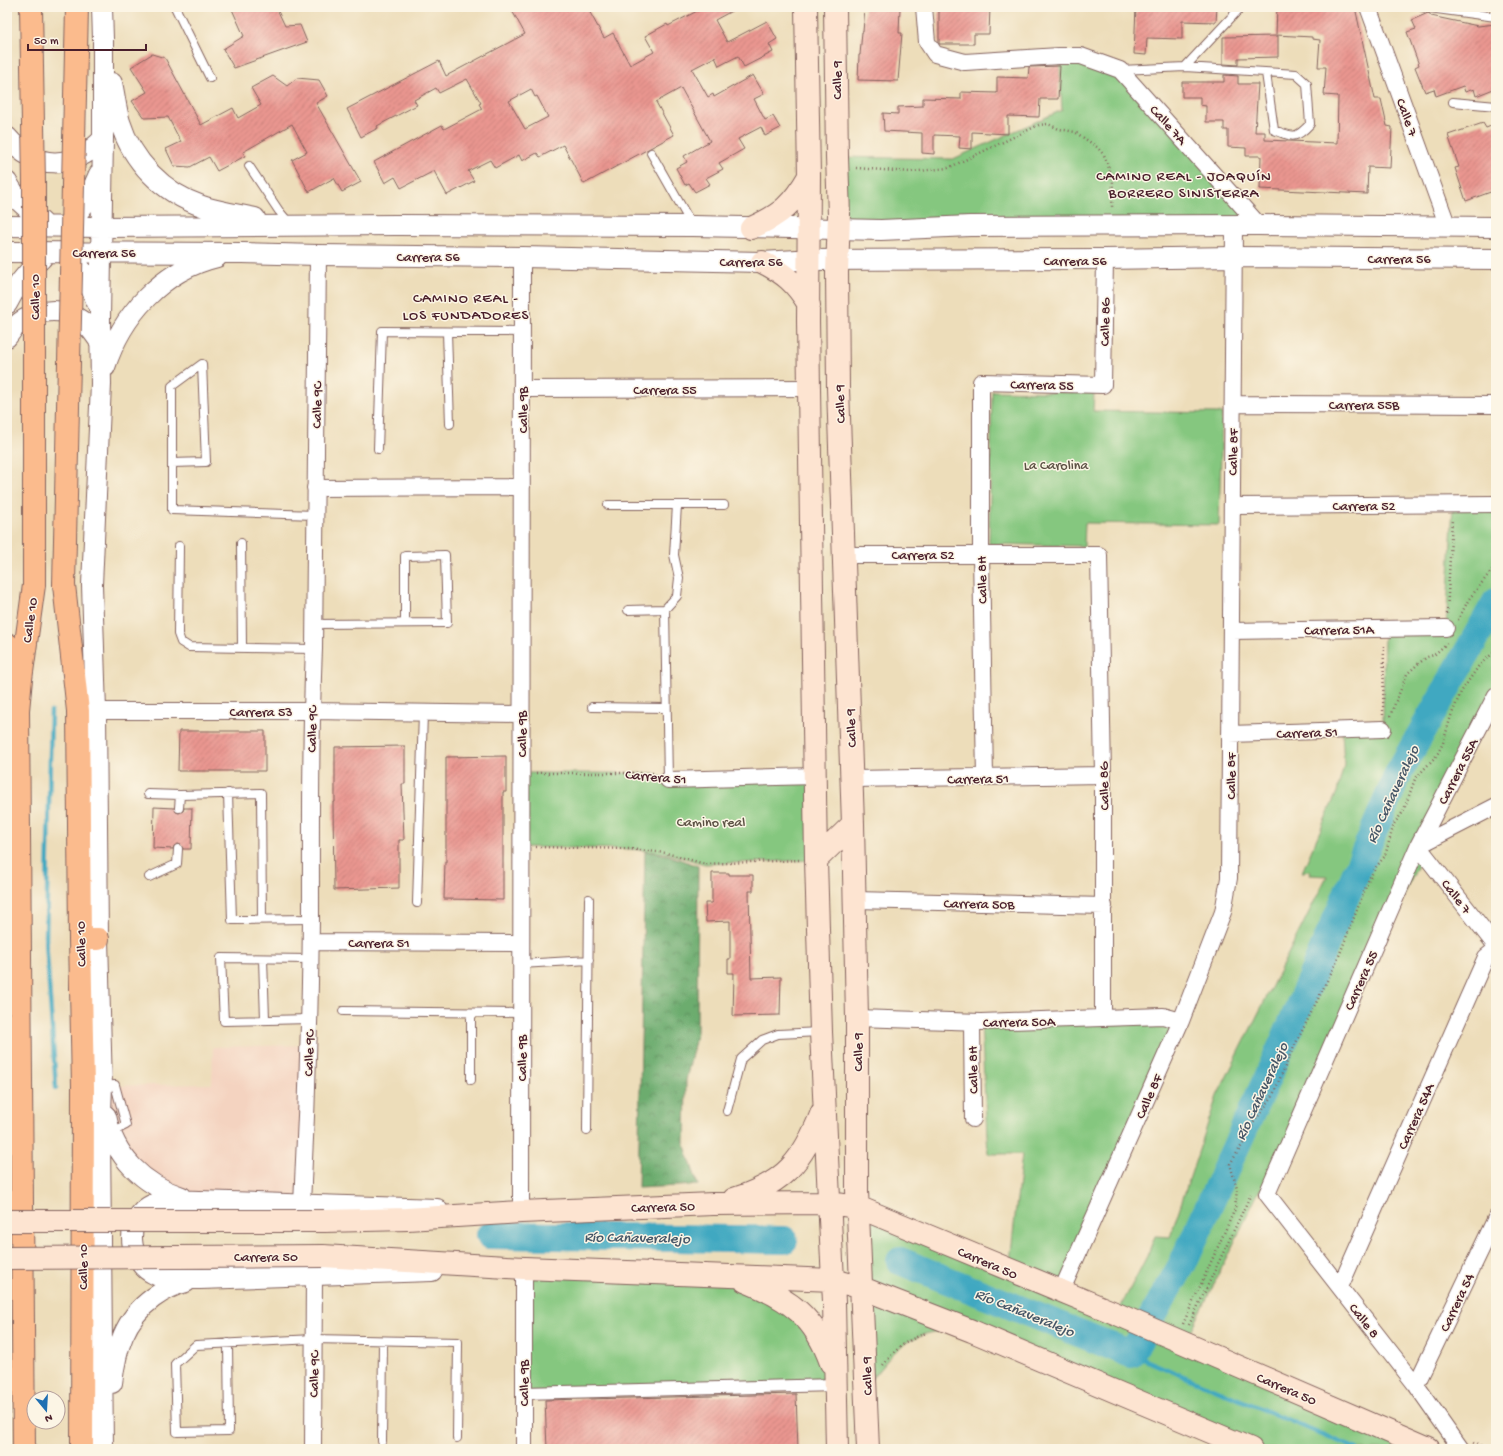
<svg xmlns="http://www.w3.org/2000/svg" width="1503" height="1456" font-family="'Gochi Hand',sans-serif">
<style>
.built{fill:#f4d3c0}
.green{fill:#85c77f;stroke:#687355}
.forest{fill:url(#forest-crowns);stroke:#5b664c}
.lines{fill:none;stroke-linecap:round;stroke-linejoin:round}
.stream{stroke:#41a8c1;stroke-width:4.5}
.river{stroke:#41a8c1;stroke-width:28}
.building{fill:url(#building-hatch);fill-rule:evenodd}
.service-casing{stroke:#83625d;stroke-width:10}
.pedestrian-casing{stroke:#83625d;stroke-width:14}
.minor-casing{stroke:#83625d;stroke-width:18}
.tertiary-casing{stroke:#83625d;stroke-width:22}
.secondary-casing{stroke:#83625d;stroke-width:24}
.primary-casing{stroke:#83625d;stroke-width:24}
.path{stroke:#83625d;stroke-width:2.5;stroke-dasharray:1 3;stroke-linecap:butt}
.service{stroke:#fff;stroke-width:8}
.pedestrian{stroke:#fff;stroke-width:12}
.minor{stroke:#fff;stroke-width:16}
.tertiary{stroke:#fff;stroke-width:20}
.secondary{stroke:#fde4d1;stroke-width:22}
.primary{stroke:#fbbb8d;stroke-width:22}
.secondary-bridge-casing{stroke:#83625d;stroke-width:24;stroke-linecap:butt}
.primary-bridge-casing{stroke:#83625d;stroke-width:24;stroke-linecap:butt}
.secondary-bridge{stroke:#fde4d1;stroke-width:22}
.primary-bridge{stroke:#fbbb8d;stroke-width:22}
.labels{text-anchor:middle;stroke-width:3;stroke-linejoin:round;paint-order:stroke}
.street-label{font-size:14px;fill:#4a1f2b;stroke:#fcf5e5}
.park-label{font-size:14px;fill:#5c5144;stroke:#fcf5e5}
.neighbourhood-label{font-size:15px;letter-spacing:1px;fill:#4a1f2b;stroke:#fcf5e5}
.water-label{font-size:15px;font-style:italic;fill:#465667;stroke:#fcf5e5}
</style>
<defs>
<pattern id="forest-crowns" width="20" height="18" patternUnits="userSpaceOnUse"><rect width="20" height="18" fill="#6cac6e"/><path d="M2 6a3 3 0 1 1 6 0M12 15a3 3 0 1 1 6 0" fill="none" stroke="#5b8b5b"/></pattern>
<pattern id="building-hatch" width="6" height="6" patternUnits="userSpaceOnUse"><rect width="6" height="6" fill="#ea9690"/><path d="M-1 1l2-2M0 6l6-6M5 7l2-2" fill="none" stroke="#c07a76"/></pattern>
</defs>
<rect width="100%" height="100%" fill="#fcf5e5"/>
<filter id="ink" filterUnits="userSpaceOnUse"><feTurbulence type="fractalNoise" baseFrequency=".025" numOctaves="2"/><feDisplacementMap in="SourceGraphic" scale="8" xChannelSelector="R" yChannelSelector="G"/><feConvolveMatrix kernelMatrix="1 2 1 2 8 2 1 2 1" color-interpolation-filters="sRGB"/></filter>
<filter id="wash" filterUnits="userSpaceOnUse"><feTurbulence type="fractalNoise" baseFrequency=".012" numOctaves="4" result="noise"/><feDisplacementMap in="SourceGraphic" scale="16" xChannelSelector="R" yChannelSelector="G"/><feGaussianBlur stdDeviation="0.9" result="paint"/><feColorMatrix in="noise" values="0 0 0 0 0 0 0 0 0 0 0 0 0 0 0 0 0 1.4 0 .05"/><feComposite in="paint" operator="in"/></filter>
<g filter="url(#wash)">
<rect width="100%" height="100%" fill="#edddba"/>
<!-- built -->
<path class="built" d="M308 1045 302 1204 198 1200 131 1167 102 1086 212 1084 213 1047Z"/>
<!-- green -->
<path class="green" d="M1059 56 1120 70 1259 225 838 229 837 157 953 159 1062 110Z
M992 391 1094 393 1093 411 1222 413 1219 525 1085 523 1084 546 989 544Z
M1496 504V695L1267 1194 1260 1189 1185 1344 1429 1449H1251L952 1329C903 1334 895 1351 866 1386L858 1207 1009 1270 1022 1154H988L981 1022 1181 1021 1061 1292 1117 1314 1147 1256 1155 1236 1170 1237 1217 1096 1327 876 1310 875 1311 871 1302 872 1337 792 1344 765 1342 731 1383 729 1384 628 1446 627 1453 505Z
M521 773H654L668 780 815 776 816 860 705 864 666 853 630 849 521 847Z
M524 1268 735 1277 789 1304 836 1385 523 1393Z"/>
<!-- forest -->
<path class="forest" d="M645 851 668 855 698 866 697 1032 686 1080 685 1146 698 1185 638 1188Z"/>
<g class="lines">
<!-- stream -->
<path class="stream" d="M51 711 46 940 56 1088
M1131 1354 1357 1449"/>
<!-- river -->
<path class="river" d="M490 1235 784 1240
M900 1261 1131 1354 1183 1263 1288 1032 1399 772 1496 602"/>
</g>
<g id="blocks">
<!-- building -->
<path class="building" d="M231 7H276L285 26 300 25 307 42 234 68 223 49 244 36Z
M510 7H587L604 38 613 33 630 65 654 52 645 36 667 24 668 26 705 7H739L715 20 727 42 767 21 777 39 769 44 773 52 744 67 738 56 719 66 715 57 692 69 708 97 713 94 714 97 753 75 764 94 754 99 765 120 773 116 780 128 765 136 761 127 738 139 744 149 719 163 723 169 706 178 710 184 695 192 689 183 685 185 676 168 687 162 684 156 710 141 681 88 656 102 674 135 584 184 563 145 540 157 537 153 522 161 519 155 495 168 490 160 468 171 474 181 447 195 434 171 401 188 395 177 385 183 374 162 442 125 444 129 482 109 479 104 481 103 467 79 439 93 436 88 414 100 417 105 377 126 378 128 361 137 347 109 439 61 446 76 525 34ZM531 89 535 97 537 96 548 117 525 129 509 101Z
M865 7 900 8 899 33H902L898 81 858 80 859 55H860L862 32H863Z
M939 7H990L989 34H974V44H939Z
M1136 7H1217L1216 22 1182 21V39L1147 38 1146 55 1134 54Z
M1277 7H1355L1375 99H1381L1387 126 1392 127 1390 168 1368 167 1367 194 1260 189 1261 156H1246V148L1228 147V130H1224V122H1206V106L1200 105V97H1182V82H1224V75L1238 76V84H1258L1255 132H1265V140L1337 143 1338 96 1324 95 1326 67H1318L1320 40 1312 39V37L1276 35Z
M1428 13 1430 14 1431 16 1478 26 1496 24V88L1476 96 1474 89 1465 92 1463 86 1436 96 1434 89 1425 92 1415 67 1419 65 1407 32 1416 29 1412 20Z
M1278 36V57L1238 58V65L1223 64V37Z
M152 54 165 58 201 125 233 108 238 118 261 105 251 88 273 76 287 86 297 78 319 80 328 96 316 103 361 182 342 192 334 178 309 192 292 160 307 152 292 124 243 152 245 156 217 171 209 157 190 167 174 166 166 149 181 142 168 117 144 118 132 101 147 92 131 67Z
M1060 66 1058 99H1040L1039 117 1008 116V134L972 132V149L959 148 960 136 934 135V154L922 153V133L884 131 883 113 898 114V107L923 106V98L961 99V92L997 93V77L1028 78 1029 67Z
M1483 123 1486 128 1496 124V190L1466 201 1455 168 1459 167 1448 135Z
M179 731H265V771H178Z
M405 746V784H402L404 840H399V888L334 890 333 802H335V747Z
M506 756V792H503V900L444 899 445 862H446V757Z
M154 807 174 808 176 812 179 813 183 811 184 808H192L191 849H183L181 845 178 844 174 846 173 849 153 848Z
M712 873H729V875H753V891H749L751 978 781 977 780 1015 733 1016 734 973H728V959H730V921L706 922 705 903H712Z
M796 1394 798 1449H547L545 1400Z"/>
</g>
</g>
<g filter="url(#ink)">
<use href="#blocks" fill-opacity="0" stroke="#83625d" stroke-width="1"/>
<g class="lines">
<defs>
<path id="service" d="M175 7 210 78
M1422 7 1496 17
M1185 67 1241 7
M1121 70 1185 67 1296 74 1307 84 1310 124C1295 140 1293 137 1274 130L1266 73
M1453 102 1496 106
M651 153 692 225
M249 166 279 211 290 224
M447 332 450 424
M378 449 382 331 522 332
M172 463 206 462 202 364 172 386V510L315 515
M608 505H724
M241 543 242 647
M179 546 178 634 181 642 189 647 314 649
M628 610 665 609
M314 624 447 623 445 555 405 556V623
M592 707 666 708
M668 780 665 609 677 596 679 578 674 555 677 505
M228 793 232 920 311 919
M148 794 180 795 261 793 262 919
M179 808 180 795
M149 877 177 864 178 849
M417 903 423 713
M263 959 265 1019
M521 964 589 960
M343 1011 521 1013
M471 1014V1080
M309 1019 224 1021 221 958 310 959
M102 1086 115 1085 126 1125 110 1133
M727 1111 741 1059 762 1040 778 1034 820 1032
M587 1131 589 899
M228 1343 229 1431 177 1432 175 1364 196 1345 314 1339 458 1342 457 1438
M382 1441 383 1341"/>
<path id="pedestrian" d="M523 1393 836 1385"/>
<path id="minor" d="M924 7 927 42 935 54 965 62 1059 56H1081L1120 70 1259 225
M1368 7 1448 227
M522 389 809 388
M1233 404 1496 405
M315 488 522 487
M1232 506 1496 504
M844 555H1099L1103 775V1018
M1231 631 1446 628
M96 711H311L521 714
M1230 734 1383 729
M985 778 981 554V382L1103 385 1105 259
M852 779 1103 775
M668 780 815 776
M1418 846 1496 946
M1418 846 1496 806
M855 900 1104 906
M311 942 520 943
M857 1018 981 1022 1163 1016 1181 1021
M972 1022 973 1119
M302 1204C307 1109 310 1014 311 919 311 829 310 739 314 649L318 255
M521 1212 522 257
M1340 1287 1486 957 1496 949
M1061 1292 1181 1021 1223 912 1229 878 1234 226
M1416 1385 1496 1218
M313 1449 314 1275
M524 1449V1268
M1461 1449 1416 1385 1267 1194 1418 846 1496 695"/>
<path id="tertiary" d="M102 7 103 39V139L100 318 101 384 92 585 96 711 98 939 102 1086 100 1137 103 1449
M112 83C115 96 116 109 120 122 132 161 163 193 202 206 219 212 237 214 255 218
M7 137C36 171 73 170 103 139
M7 182 19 201 43 223
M7 226 102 227 397 225 693 226 881 230 970 226 1259 225 1496 227
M67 227 87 201 99 174
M65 251 68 252 86 276 97 303
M7 252 243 253 318 255 522 257 762 262 797 260 1105 259 1234 257 1496 259
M7 304C16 285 27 272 42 258
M7 337C21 314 53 303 77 318 88 324 94 333 100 342
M105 367C122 315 162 270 217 257
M106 1116C114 1156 143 1185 182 1197
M432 1271 200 1279C186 1278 168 1281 154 1274 131 1263 124 1230 143 1211 150 1204 159 1202 168 1200L437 1209
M112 1383C116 1349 124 1319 153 1298 164 1290 173 1285 186 1282"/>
<path id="secondary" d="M806 7 809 176 808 321 816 860 821 1032 834 1302 837 1449
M835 7 837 157 839 215 837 273 838 388 853 824 857 1018V1190L868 1449
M751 228C781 215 793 204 809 176
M762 262C784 273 796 283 809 305
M816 860 853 824
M734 1199C785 1183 803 1161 822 1112
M324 1221 407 1219 521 1212 713 1204 829 1203 858 1207 1117 1314 1429 1449
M323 1256 524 1268 833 1280 862 1288 972 1331 1251 1449
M745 1281C790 1299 815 1317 831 1363"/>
<path id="primary" d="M64 585 78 711 80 939 83 1087 82 1449
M7 644 21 678
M80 939H98
M24 1449 18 710 21 679 34 585"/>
</defs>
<!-- service casing -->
<use href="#service" class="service-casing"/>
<!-- pedestrian casing -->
<use href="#pedestrian" class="pedestrian-casing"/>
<!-- minor casing -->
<use href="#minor" class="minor-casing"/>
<!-- tertiary casing -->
<use href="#tertiary" class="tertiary-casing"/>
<!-- secondary casing -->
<use href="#secondary" class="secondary-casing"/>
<!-- primary casing -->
<use href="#primary" class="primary-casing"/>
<!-- path -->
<path class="path" d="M856 168 910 172 948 168 1039 125 1048 124 1059 129 1075 132 1097 147 1104 155 1113 179 1112 208
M1447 614 1452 519
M1458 620 1469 599 1496 565
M1383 715 1384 644
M1390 716 1407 674 1418 664 1427 657 1434 655 1447 643
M536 773H655
M536 847 630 849 666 853 705 864 799 860
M1183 1324 1235 1209 1237 1189 1230 1164 1246 1139 1254 1122 1272 1097 1290 1055 1337 961 1369 879 1376 867 1385 856 1394 824 1403 812 1415 779 1437 755 1443 743 1451 716 1461 692 1478 667 1486 659 1496 651
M1189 1325 1251 1194
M883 1365C897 1348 905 1341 926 1333
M1474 1442 1489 1449"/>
<!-- service -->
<use href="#service" class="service"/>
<!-- pedestrian -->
<use href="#pedestrian" class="pedestrian"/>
<!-- minor -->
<use href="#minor" class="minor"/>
<!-- tertiary -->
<use href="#tertiary" class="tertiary"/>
<!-- secondary -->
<use href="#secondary" class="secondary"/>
<!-- primary -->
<use href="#primary" class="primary"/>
<defs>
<path id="secondary-bridge" d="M7 1221H324
M7 1258 323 1256"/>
<path id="primary-bridge" d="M31 7 34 183V585
M64 585 77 7"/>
</defs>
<!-- secondary-bridge casing -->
<use href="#secondary-bridge" class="secondary-bridge-casing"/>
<!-- primary-bridge casing -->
<use href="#primary-bridge" class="primary-bridge-casing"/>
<!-- secondary-bridge -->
<use href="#secondary-bridge" class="secondary-bridge"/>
<!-- primary-bridge -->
<use href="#primary-bridge" class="primary-bridge"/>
</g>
</g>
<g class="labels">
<!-- street labels -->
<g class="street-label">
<text transform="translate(836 80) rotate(-90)" y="5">Calle 9</text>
<text transform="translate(1408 117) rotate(70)" y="5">Calle 7</text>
<text transform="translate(1169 124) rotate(48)" y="5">Calle 7A</text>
<text x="104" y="257">Carrera 56</text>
<text x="428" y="261">Carrera 56</text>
<text x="1399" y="263">Carrera 56</text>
<text x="1075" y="265">Carrera 56</text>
<text x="751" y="266">Carrera 56</text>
<text transform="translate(34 297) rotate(-90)" y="5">Calle 10</text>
<text transform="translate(1104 322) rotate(-89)" y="5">Calle 8G</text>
<text transform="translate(1042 384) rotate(1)" y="5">Carrera 55</text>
<text x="665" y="394">Carrera 55</text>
<text transform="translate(839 404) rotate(-92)" y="5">Calle 9</text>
<text x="1364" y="409">Carrera 55B</text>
<text transform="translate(316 405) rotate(-89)" y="5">Calle 9C</text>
<text transform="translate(522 410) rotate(-90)" y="5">Calle 9B</text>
<text transform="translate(1232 452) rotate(-89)" y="5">Calle 8F</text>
<text x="1364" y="510">Carrera 52</text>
<text x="923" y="559">Carrera 52</text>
<text transform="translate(981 580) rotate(-91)" y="5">Calle 8H</text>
<text transform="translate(29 620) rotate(-82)" y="5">Calle 10</text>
<text transform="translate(1339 629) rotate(-1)" y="5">Carrera 51A</text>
<text x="261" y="716">Carrera 53</text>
<text transform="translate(850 728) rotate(-93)" y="5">Calle 9</text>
<text transform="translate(311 729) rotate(-89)" y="5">Calle 9C</text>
<text transform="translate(1307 732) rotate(-2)" y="5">Carrera 51</text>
<text transform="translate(521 734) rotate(-90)" y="5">Calle 9B</text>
<text transform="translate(1457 771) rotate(-63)" y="5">Carrera 55A</text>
<text transform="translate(656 776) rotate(5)" y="5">Carrera 51</text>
<text transform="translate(1230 776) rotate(-90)" y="5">Calle 8F</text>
<text transform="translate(978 778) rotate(-1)" y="5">Carrera 51</text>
<text transform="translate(1103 786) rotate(-91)" y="5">Calle 8G</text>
<text transform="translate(1457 896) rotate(52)" y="5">Calle 7</text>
<text transform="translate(979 903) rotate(1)" y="5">Carrera 50B</text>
<text x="379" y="947">Carrera 51</text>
<text transform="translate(80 944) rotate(-91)" y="5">Calle 10</text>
<text transform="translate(1360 980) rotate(-66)" y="5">Carrera 55</text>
<text transform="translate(1019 1021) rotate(-1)" y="5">Carrera 50A</text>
<text transform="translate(857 1052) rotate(-90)" y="5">Calle 9</text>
<text transform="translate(308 1053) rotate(-88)" y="5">Calle 9C</text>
<text transform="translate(521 1058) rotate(-90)" y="5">Calle 9B</text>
<text transform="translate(972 1070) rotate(-91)" y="5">Calle 8H</text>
<text transform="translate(1148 1096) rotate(-66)" y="5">Calle 8F</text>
<text transform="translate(1415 1116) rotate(-66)" y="5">Carrera 54A</text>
<text transform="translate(663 1206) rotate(-2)" y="5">Carrera 50</text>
<text x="266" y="1261">Carrera 50</text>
<text transform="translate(988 1262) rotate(23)" y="5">Carrera 50</text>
<text transform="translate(82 1267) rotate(-90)" y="5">Calle 10</text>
<text transform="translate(1456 1302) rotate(-65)" y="5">Carrera 54</text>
<text transform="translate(1365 1320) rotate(52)" y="5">Calle 8</text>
<text transform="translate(313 1374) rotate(-89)" y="5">Calle 9C</text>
<text transform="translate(866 1376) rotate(-92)" y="5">Calle 9</text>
<text transform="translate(523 1383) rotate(-90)" y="5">Calle 9B</text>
<text transform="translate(1287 1388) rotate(23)" y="5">Carrera 50</text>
</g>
<!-- park labels -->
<g class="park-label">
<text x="1056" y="469">La Carolina</text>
<text x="711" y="826">Camino real</text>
</g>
<!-- neighbourhood labels -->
<g class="neighbourhood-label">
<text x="1184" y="180">CAMINO REAL - JOAQUÍN<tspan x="1184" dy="17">BORRERO SINISTERRA</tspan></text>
<text x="466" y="302">CAMINO REAL -<tspan x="466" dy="17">LOS FUNDADORES</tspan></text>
</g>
<!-- water labels -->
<g class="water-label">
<text transform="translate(1392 794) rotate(-65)" y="5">Río Cañaveralejo</text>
<text transform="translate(1261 1091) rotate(-65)" y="5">Río Cañaveralejo</text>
<text transform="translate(637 1237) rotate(1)" y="5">Río Cañaveralejo</text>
<text transform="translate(1025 1312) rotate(22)" y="5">Río Cañaveralejo</text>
</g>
</g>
<!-- margin -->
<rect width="1503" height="1456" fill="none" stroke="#fcf5e5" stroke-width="24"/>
<!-- north arrow -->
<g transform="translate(46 1410) rotate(162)"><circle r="19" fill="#fcf5e5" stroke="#b59f9b"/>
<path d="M0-3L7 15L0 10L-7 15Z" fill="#1f6fb2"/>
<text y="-6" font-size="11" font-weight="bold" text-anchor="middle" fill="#4a1f2b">N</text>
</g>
<!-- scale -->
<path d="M28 44v6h118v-6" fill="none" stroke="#4a1f2b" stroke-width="2"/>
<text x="34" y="44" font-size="12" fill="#4a1f2b" stroke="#fcf5e5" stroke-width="3" paint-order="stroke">50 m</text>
</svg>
